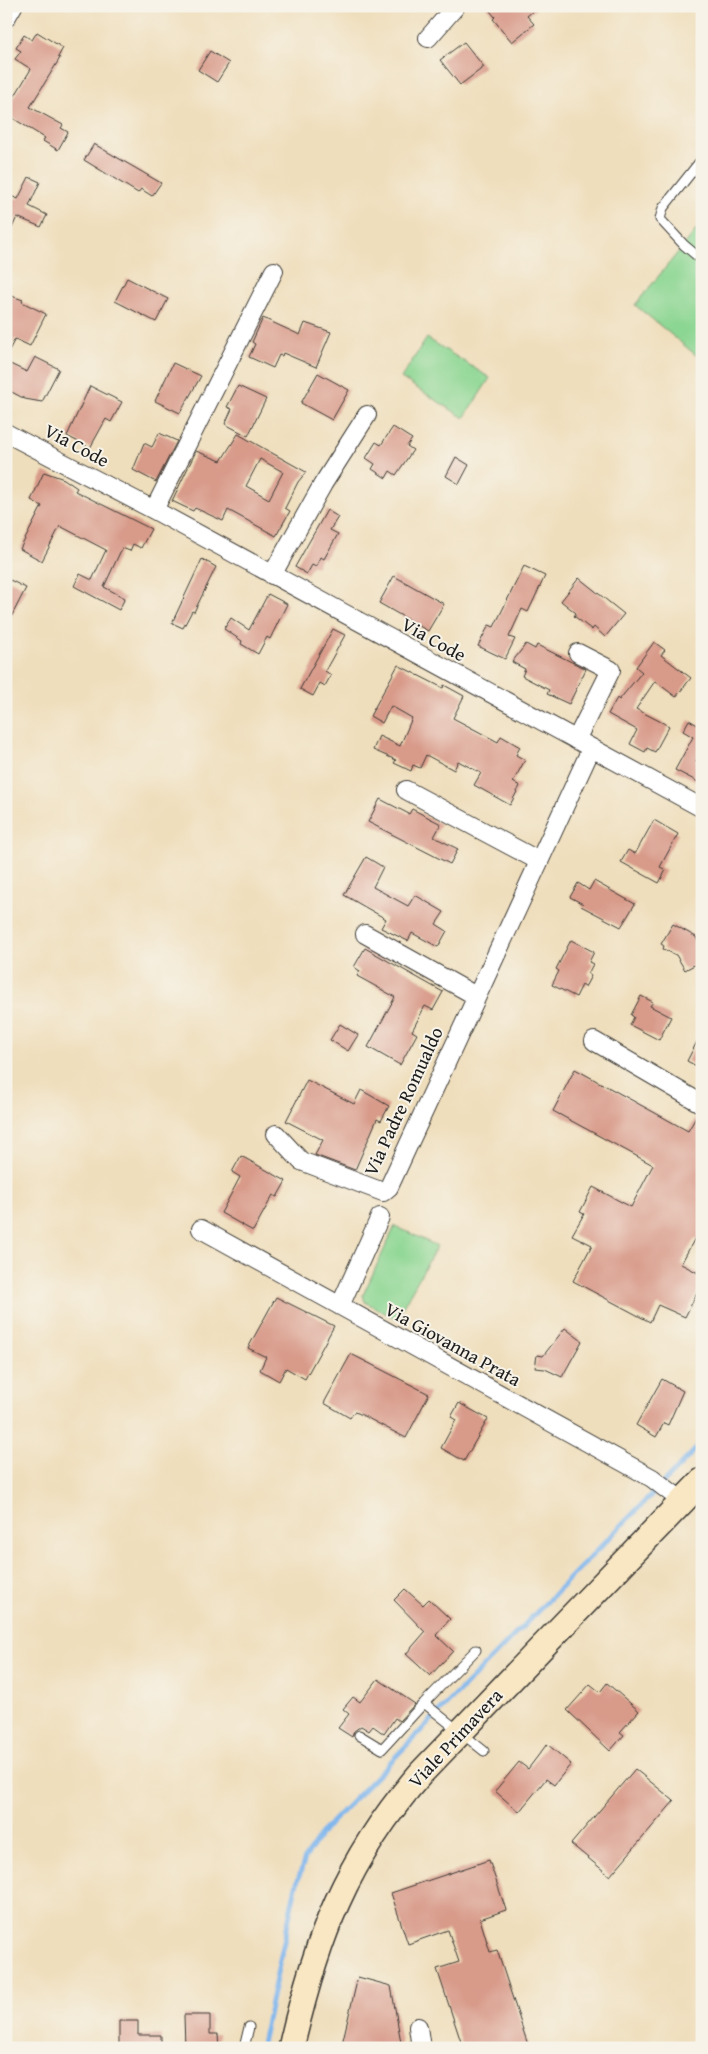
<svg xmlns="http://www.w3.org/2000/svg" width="708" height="2054" font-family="'Gentium Book Plus',serif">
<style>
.green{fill:#8bd692;stroke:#547957}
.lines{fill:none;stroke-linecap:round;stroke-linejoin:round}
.stream{stroke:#7db5ed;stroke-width:5}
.building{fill:#d89a89;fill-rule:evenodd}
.service-casing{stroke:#3c3934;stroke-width:11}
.minor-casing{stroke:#3c3934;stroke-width:20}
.secondary-casing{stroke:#3c3934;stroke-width:28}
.service{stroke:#fff;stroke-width:9}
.minor{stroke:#fff;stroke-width:18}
.secondary{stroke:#f9e7c3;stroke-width:25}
.labels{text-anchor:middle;stroke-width:4;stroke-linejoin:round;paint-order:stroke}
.street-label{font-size:19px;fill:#1c1c1c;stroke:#f7f3e8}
</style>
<rect width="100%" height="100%" fill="#f7f3e8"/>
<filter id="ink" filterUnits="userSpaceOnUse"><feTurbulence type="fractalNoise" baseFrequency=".02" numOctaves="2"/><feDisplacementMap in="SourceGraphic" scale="10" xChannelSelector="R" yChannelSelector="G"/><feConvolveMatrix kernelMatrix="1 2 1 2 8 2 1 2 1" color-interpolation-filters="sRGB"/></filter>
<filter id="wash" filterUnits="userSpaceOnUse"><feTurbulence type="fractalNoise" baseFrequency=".0096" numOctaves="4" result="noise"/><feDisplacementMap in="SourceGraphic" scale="20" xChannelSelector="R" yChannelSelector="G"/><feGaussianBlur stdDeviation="1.12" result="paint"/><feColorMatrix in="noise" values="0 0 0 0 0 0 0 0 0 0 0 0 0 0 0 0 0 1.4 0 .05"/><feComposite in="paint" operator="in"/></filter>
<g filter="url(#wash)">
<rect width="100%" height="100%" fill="#efdebc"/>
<!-- green -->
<path class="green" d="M702 223V360L635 305Z
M427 338 490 378 464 418 401 378Z
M395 1226 437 1246 396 1319 365 1302 363 1295Z"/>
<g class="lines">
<!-- stream -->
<path class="stream" d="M261 2048 296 1886 305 1858 323 1831 702 1443"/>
</g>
<g id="blocks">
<!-- building -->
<path class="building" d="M486 6H539L527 16 534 24 512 42 493 19 495 17Z
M37 32 63 48 58 57 60 58 30 107 63 125 61 128 68 132 58 150 43 141 45 138 6 114V95L13 99 31 69 15 59 21 51 16 48 24 35 32 40Z
M464 42 484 67 460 85 440 60Z
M210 51 229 63 217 82 198 70Z
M94 144 161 183 152 196 141 189 138 193 84 160Z
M29 177 40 182 29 206 47 215 41 227 17 217 6 241V194L18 199Z
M127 278 168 299 156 322 115 301Z
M6 294 23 300 22 302 46 314 30 346 15 339 6 356Z
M263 318 300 335 305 323 331 332 316 367 283 353 282 356 279 355 273 368 249 357 255 344 252 342Z
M35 357 59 369 42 402 25 399 6 389V362L27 372Z
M173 363 201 376 180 413 155 401Z
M318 373 349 390 332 420 301 403Z
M90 386 122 402 111 422 106 419 90 448 67 436Z
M238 386 266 399 248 436 225 424 232 409 227 407Z
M393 427 412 439 407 446 413 450 396 475 390 471 386 478 372 469 375 464 366 458 376 442 381 445Z
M159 433 177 441 156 482 133 470 144 443 152 447Z
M238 434 306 472 298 482 285 508 290 511 276 536 228 510 223 521 195 508 193 511 172 501 196 451 221 461ZM260 459 283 472 269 499 246 486Z
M456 457 469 465 459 484 446 476Z
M44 472 64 479 77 488 75 491 151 529 141 548 133 544 130 551 122 548 104 587 125 598 119 610 74 586 80 574 92 580 106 550 60 526 42 561 20 549 42 506 31 500Z
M327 510 338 517 330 530 338 534 324 559 321 557 316 567 312 565 307 574 295 567Z
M202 559 216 567 194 612 192 611 183 628 172 623Z
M524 566 545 576 528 612 522 609 509 637 515 639 505 659 478 646 489 625 494 627Z
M394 576 444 604 428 631 379 603Z
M579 578 624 614 605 637 594 627 592 630 574 616 576 613 561 601Z
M10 580 26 588 6 627V588Z
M268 594 287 604 270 639 267 637 258 654 241 644 242 641 224 629 231 618 249 630Z
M333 629 345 635 325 671 331 675 325 686 320 683 313 696 300 689Z
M654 642 665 650 661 655 691 678 676 697 655 681 636 709 669 726 655 752 647 748 645 752 630 744 637 730 608 714 617 698 619 700 642 672 636 667Z
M526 644 535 649 537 645 586 669 569 704 547 694 549 690 522 676 525 669 512 662Z
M398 665 443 688 444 685 464 696 453 718 498 742 501 736 520 747 516 755 525 760 513 782 520 786 510 805 474 785 481 773 458 761 454 770 426 755 420 768 413 765 411 771 394 763 396 760 373 750 379 736 400 746 412 718 391 706 382 723 370 716Z
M689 720 699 726 702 721V751L696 761 702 764V784L675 770 693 737 683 731Z
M380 799 409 814 412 809 441 824 434 837 458 849 450 864 368 822Z
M654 820 678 834 660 867 666 870 659 883 621 862 628 850 635 854Z
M366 857 383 867 373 887 408 906 415 895 444 912 436 924 447 931 438 947 412 933 408 941 381 928 386 919 344 895Z
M594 881 635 904 621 927 581 906 583 904 570 897 578 883 589 890Z
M673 924 696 937 702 949V961L685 970 676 955 663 949 664 946 661 944Z
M571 940 594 952 589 962 593 964 588 974 591 976 585 987 582 985 576 997 552 985 559 971 556 969Z
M365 948 443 992 433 1010 425 1006 412 1031 417 1034 400 1065 368 1047 395 997 357 976 360 971 354 967Z
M641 996 653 1002 650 1006 671 1017 659 1040 630 1025 634 1017 631 1015Z
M340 1024 358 1035 348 1051 330 1040Z
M702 1032V1069L687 1061Z
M575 1069 688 1131 698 1114 702 1115V1242L695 1238 681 1264 702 1275V1283L685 1317 658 1305 650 1322 573 1281 592 1245 572 1235 584 1214 580 1212 593 1187 631 1207 653 1165 553 1111Z
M307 1080 354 1104 361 1090 389 1106 381 1121 377 1119 355 1170 315 1155 323 1140 286 1121Z
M241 1156 286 1181 277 1197 273 1195 253 1231 221 1213 240 1177 232 1172Z
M276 1297 334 1326 305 1379 286 1368 279 1381 260 1370 266 1357 248 1348Z
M565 1328 582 1341 562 1377 545 1369 535 1368 537 1355 543 1356Z
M351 1354 429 1394 406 1438 358 1413 354 1412 350 1418 324 1403Z
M662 1379 683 1391 668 1425 664 1423 656 1437 636 1425Z
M459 1403 488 1419 464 1461 441 1448 456 1420 451 1417Z
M405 1589 423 1605 429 1599 450 1619 436 1635 453 1651 430 1676 406 1654 425 1632 394 1600Z
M378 1679 415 1704 399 1721 395 1718 384 1734 373 1726 369 1731 361 1726 354 1731 352 1737 338 1728 349 1714 343 1709 353 1697 360 1702Z
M607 1683 639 1711 620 1732 624 1735 610 1751 567 1710 590 1684 600 1692Z
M547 1744 571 1764 554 1785 546 1779 519 1812 495 1791 519 1762 528 1769Z
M635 1769 674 1801 610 1876 571 1844Z
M489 1860 506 1910 480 1919 490 1952 497 1950 529 2048H463L437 1969 459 1962 448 1930 408 1944 391 1893Z
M358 1977 391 1986 402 2048H341Z
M184 2015H210V2034H218L219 2048H185Z
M119 2021H138V2035H161V2048H119Z"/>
</g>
</g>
<g filter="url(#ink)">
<use href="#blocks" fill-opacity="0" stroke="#3c3934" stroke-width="1"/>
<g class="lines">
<defs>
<path id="service" d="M702 159 663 208 660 219 684 245 702 260
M476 1650 424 1703 484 1751
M359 1735 382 1749 424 1703
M244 2048 249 2027"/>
<path id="minor" d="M6 18 13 6
M428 38 456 6
M6 433 154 510 702 808
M154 510 274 271
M272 575 323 484 367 415
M576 740 611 670 578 653
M406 790 539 861
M365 934 476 996
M594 1041 702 1104
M276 1134 301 1161 383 1192 389 1187 591 749
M201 1229 652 1478 682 1501
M340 1306 380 1217
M418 2027 421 2048"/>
<path id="secondary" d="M291 2048C316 1939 346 1859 421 1773L702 1481"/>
</defs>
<!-- service casing -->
<use href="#service" class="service-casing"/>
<!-- minor casing -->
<use href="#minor" class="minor-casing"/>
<!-- secondary casing -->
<use href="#secondary" class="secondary-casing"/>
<!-- service -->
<use href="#service" class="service"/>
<!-- minor -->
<use href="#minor" class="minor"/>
<!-- secondary -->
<use href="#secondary" class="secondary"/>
</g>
</g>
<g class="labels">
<!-- street labels -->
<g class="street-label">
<text transform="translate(77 445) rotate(28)" y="7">Via Code</text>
<text transform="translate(434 639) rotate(29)" y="7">Via Code</text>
<text transform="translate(403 1101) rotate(-65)" y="7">Via Padre Romualdo</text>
<text transform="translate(453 1344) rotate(29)" y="7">Via Giovanna Prata</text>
<text transform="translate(455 1738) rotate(-47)" y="7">Viale Primavera</text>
</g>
</g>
<!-- margin -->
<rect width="708" height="2054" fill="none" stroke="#f7f3e8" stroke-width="25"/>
</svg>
